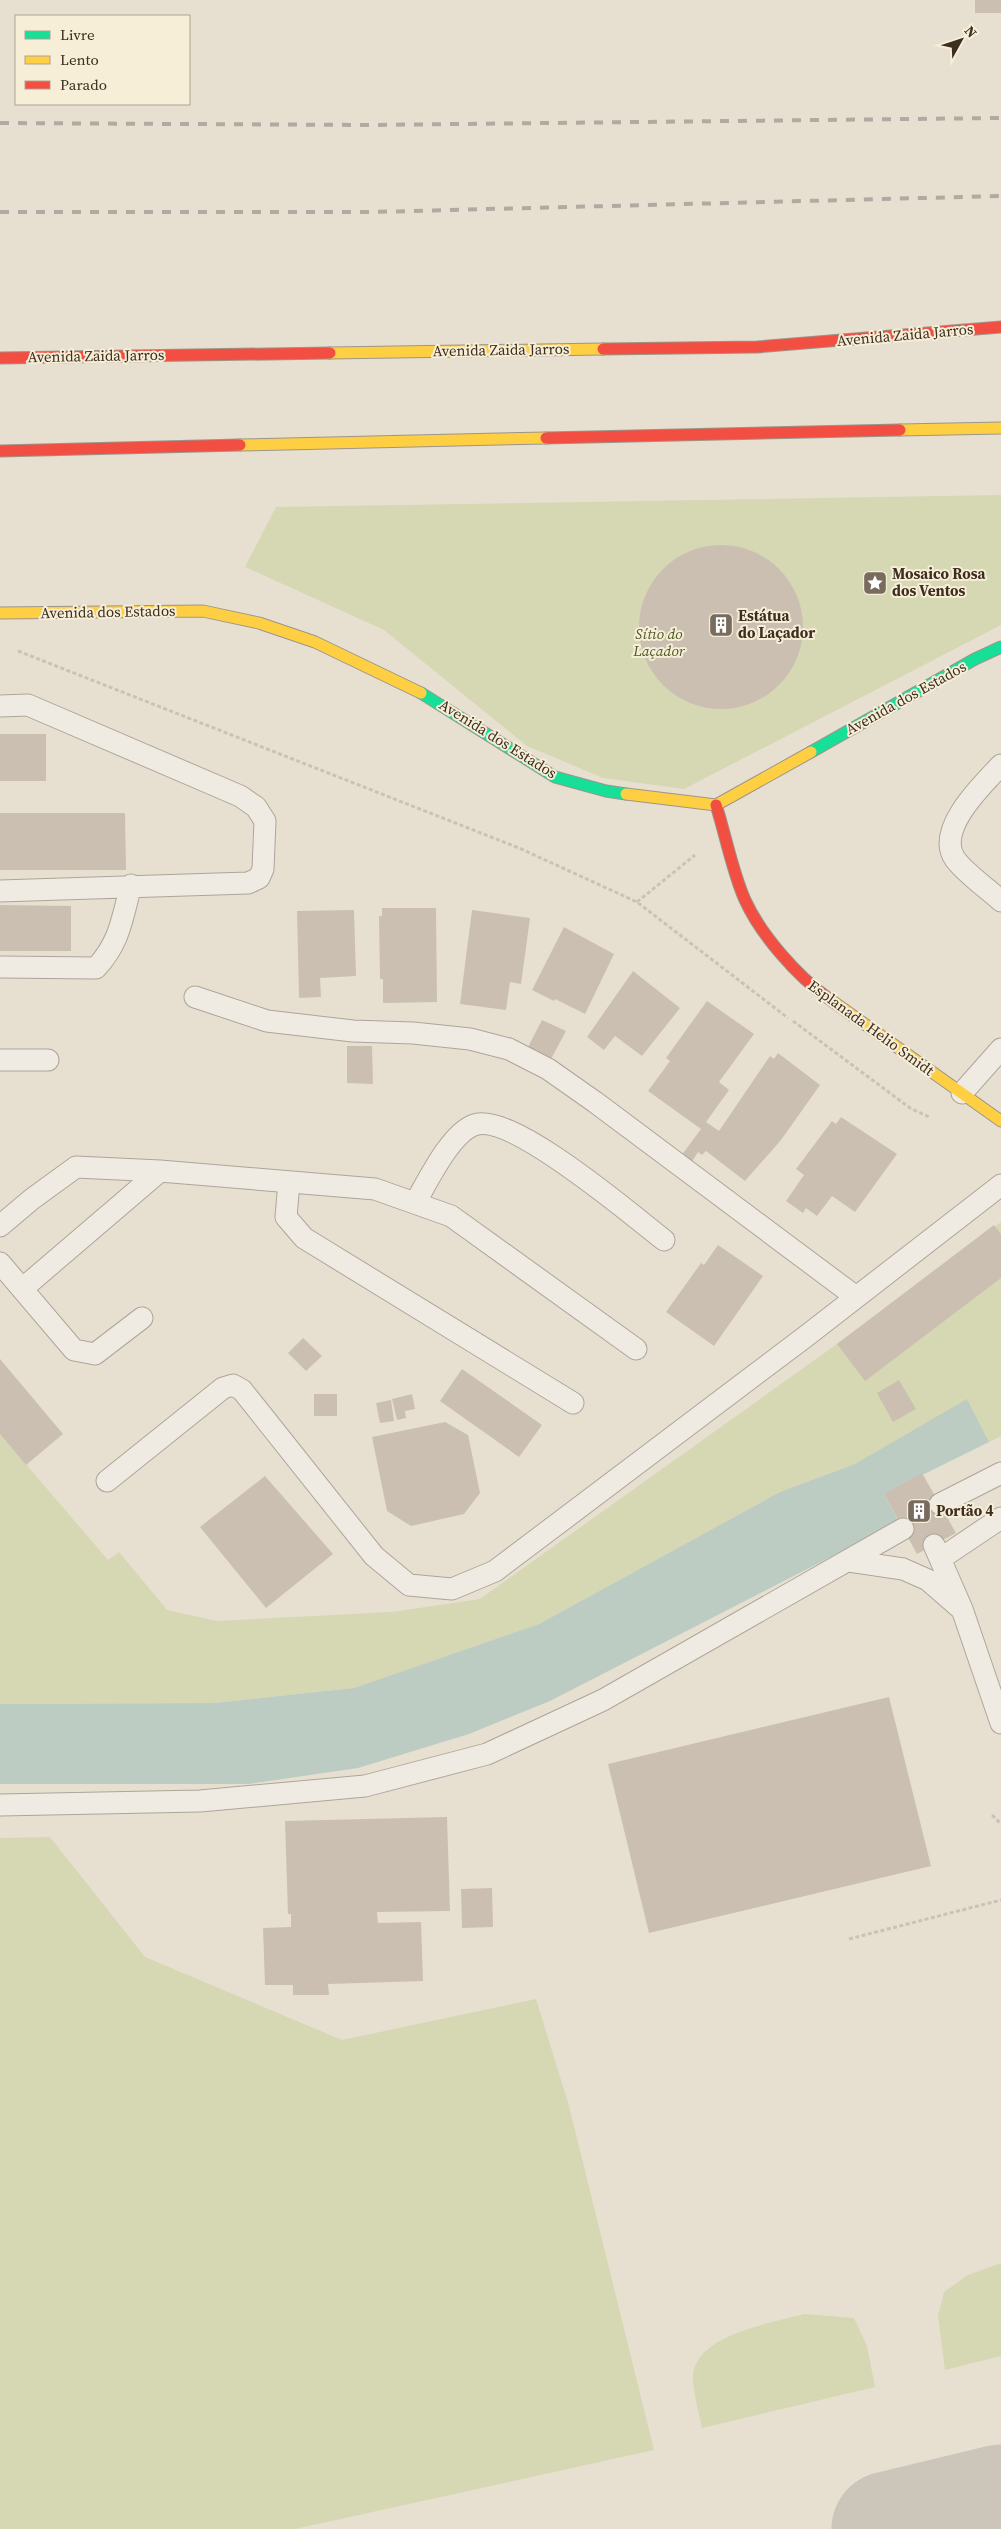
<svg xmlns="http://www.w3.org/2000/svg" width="1001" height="2529" font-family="'Source Serif 4',serif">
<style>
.green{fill:#d6d7b3}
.water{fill:#bcccc2}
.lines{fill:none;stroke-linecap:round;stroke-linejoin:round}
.taxiway{stroke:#cbc5ba;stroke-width:115}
.building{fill:#cbbfb2}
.lane-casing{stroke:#ada599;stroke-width:23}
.fast-casing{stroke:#9c958a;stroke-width:13}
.slow-casing{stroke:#9c958a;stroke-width:13}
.jam-casing{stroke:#9c958a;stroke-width:13}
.path{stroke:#c8c2b9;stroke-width:3;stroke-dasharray:4 2.5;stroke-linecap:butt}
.lane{stroke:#efebe3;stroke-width:21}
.fast{stroke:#16e098;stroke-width:11}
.slow{stroke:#ffcf43;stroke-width:11}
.jam{stroke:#f24e42;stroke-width:11}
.rail{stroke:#afaaa2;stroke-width:4;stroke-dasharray:9 9;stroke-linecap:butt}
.labels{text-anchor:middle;stroke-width:4;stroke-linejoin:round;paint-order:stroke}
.street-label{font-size:15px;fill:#3d2e20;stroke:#f7eed8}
.poi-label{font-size:15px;font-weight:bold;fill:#3d2e20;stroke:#f7eed8;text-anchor:start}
.park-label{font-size:15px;font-style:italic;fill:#4d5a26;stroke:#f7eed8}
</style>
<rect width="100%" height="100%" fill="#e7e0d1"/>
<!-- green -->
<path class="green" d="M1001 495V625L684 789 603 778 527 746 384 630 245 567 276 507Z
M1001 1222V1436L989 1442 967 1400 855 1464 780 1492 539 1624 354 1688 215 1703 0 1704V1434L108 1560 119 1552 167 1610 217 1621 392 1612 480 1599 837 1344Z
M50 1837 145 1957 342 2040 536 1999 569 2106 654 2450 295 2529H0V1838Z
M1001 2263V2356L945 2370 938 2316 944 2292 968 2275Z
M804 2314 854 2318 867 2346 875 2387 702 2428C699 2413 692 2388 693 2374 698 2334 772 2323 804 2314Z"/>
<!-- water -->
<path class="water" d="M967 1399 989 1442 884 1494 899 1522 550 1701 469 1734 358 1768 249 1784H0V1704L215 1703 354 1688 539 1624 780 1492 855 1464Z"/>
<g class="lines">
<!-- taxiway -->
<path class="taxiway" d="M889 2529 1001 2502"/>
</g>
<!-- building -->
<path class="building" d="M975 0H1001V13H975Z
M639 627a82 82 0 1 1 164 0a82 82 0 1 1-164 0Z
M0 734H46V781H0Z
M0 813H125L126 870H0Z
M0 905 71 906V951H0Z
M382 908H436L437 1002 383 1003V979H380L379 916H382Z
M354 910 356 976 320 978 321 997 299 998 297 911Z
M472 910 530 918 521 984 510 982 506 1010 460 1004Z
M564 927 614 954 585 1014 555 999 554 1001 532 990Z
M633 971 680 1008 642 1056 615 1036 604 1050 587 1037Z
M707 1001 754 1034 719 1082 729 1090 706 1122 719 1131 770 1056 774 1059 778 1053 820 1085 781 1140 745 1181 706 1151 702 1155 698 1152 691 1163 681 1156 701 1129 648 1091 670 1061 666 1058Z
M542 1020 566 1031 551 1059 528 1047Z
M347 1046H372L373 1084 347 1083Z
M841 1117 897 1154 855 1212 832 1196 817 1216 806 1208 803 1213 786 1201 804 1175 796 1169 832 1121 836 1124Z
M994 1225 1001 1234V1278L865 1381 837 1344Z
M718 1245 763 1276 714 1346 666 1312 701 1263 704 1265Z
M303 1338 322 1356 306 1371 288 1353Z
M0 1359 63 1434 26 1465 0 1434Z
M462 1369 542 1425 519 1457 440 1401Z
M899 1380 916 1409 893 1422 877 1393Z
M314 1394H337V1416H314Z
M412 1394 415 1409 405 1411 406 1418 397 1420 392 1399Z
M391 1400 394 1421 380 1423 376 1403Z
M445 1422 468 1435 480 1493 464 1514 411 1526 387 1511 372 1437Z
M922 1473 956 1533 917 1554 884 1494Z
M265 1476 333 1554 266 1608 200 1527Z
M889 1697 931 1866 649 1933 608 1764Z
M447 1817 450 1911 377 1912 378 1923 421 1922 423 1981 328 1984 329 1995H293V1985H265L263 1928 291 1927V1914H288L285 1821Z
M492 1888 493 1927 462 1928 461 1889Z"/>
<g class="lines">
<defs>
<path id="lane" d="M0 706 28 705 240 796 256 807 265 821 263 869 259 878 248 883 0 891
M1001 765C982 785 935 830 955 859 965 873 988 889 1001 901
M0 967 96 968C120 942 122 919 131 885
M195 997 267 1021 353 1031 413 1033 470 1039 509 1049 548 1069 595 1102 856 1297
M0 1060H48
M962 1093 1001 1049
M289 1182 286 1217 304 1238 573 1403
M415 1203C428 1181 450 1134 474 1125 511 1111 633 1216 664 1240
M0 1226 32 1199 76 1167 160 1171 375 1189 451 1216 636 1349
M0 1263 74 1350 95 1354 142 1318
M22 1289 160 1171
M107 1481 223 1388 233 1385 242 1390 374 1556 409 1585 452 1589 495 1571 805 1337 1001 1185
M940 1504 1001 1473
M934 1545 962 1609 1001 1723
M940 1559 1001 1518
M849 1561 903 1569 928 1580 959 1607
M0 1805 200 1801 365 1786 487 1754 603 1700 903 1529"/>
<path id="fast" d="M421 693 555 777 606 791 626 794
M811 752 975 659 1001 647"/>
<path id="slow" d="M330 353 603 349
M900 430 1001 428
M240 445 546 438
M0 613 203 611 259 623 315 642 421 693
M626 794 716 805 811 752
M828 998 1001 1121"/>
<path id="jam" d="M603 349 757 347 1001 327
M0 358 330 353
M546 438 900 430
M0 451 240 445
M716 805C725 833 733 874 745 900 761 935 797 976 828 998"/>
</defs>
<!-- lane casing -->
<use href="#lane" class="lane-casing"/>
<!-- fast casing -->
<use href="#fast" class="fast-casing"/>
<!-- slow casing -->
<use href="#slow" class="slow-casing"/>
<!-- jam casing -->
<use href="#jam" class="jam-casing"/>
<!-- path -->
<path class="path" d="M18 651 519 848 637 902 788 1018
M637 902 695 855
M793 1021 910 1108 929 1117
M992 1815 1001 1824
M849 1939 1001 1900"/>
<!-- lane -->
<use href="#lane" class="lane"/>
<!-- fast -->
<use href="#fast" class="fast"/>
<!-- slow -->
<use href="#slow" class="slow"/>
<!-- jam -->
<use href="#jam" class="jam"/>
<!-- rail -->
<path class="rail" d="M0 123 370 125 1001 118
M0 212H372L1001 196"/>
</g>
<!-- icons -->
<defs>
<symbol id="sight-square" viewBox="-11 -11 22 22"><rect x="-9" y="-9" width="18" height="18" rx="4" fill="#786c5e" stroke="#f7eed8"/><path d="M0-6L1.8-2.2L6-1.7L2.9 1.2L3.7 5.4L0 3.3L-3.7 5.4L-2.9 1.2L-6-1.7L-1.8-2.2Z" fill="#fff"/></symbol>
<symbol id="building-square" viewBox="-11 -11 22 22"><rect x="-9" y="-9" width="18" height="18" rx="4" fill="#786c5e" stroke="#f7eed8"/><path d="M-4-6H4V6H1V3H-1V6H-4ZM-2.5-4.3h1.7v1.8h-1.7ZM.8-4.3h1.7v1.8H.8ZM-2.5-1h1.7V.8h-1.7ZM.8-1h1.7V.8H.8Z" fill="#fff"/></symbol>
</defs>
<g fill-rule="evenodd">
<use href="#sight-square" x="861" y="569" width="28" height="28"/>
<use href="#building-square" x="707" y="611" width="28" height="28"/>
<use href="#building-square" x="905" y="1497" width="28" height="28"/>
</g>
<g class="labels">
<!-- street labels -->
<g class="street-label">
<text transform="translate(905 335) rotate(-5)" y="5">Avenida Zaida Jarros</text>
<text transform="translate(501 350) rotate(-1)" y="5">Avenida Zaida Jarros</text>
<text transform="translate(96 356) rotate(-1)" y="5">Avenida Zaida Jarros</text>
<text transform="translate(108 612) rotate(-1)" y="5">Avenida dos Estados</text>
<text transform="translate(906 698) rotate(-29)" y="5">Avenida dos Estados</text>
<text transform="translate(498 739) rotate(32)" y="5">Avenida dos Estados</text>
<text transform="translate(871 1028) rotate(36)" y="5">Esplanada Helio Smidt</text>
</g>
<!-- poi labels -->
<g class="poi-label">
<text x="892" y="579">Mosaico Rosa<tspan x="892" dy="17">dos Ventos</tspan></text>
<text x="738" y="621">Estátua<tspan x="738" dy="17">do Laçador</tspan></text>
<text x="936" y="1516">Portão 4</text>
</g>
<!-- park labels -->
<g class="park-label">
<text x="659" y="639">Sítio do<tspan x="659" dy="17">Laçador</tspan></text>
</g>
</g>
<!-- legend -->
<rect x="15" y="15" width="175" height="90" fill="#f7eed8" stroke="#ada18e"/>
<rect x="25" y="31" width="25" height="8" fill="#16e098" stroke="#ada18e"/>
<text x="60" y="40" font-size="15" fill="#3d2e20">Livre</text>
<rect x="25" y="56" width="25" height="8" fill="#ffcf43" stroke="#ada18e"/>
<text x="60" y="65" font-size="15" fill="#3d2e20">Lento</text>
<rect x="25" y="81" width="25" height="8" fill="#f24e42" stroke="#ada18e"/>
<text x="60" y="90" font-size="15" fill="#3d2e20">Parado</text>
<!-- north arrow -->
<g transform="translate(961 40) rotate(50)" stroke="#f7eed8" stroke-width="4" paint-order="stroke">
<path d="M0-4L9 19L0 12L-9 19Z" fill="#3d2e20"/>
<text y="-8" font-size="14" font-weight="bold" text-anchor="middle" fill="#3d2e20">N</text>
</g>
</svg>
